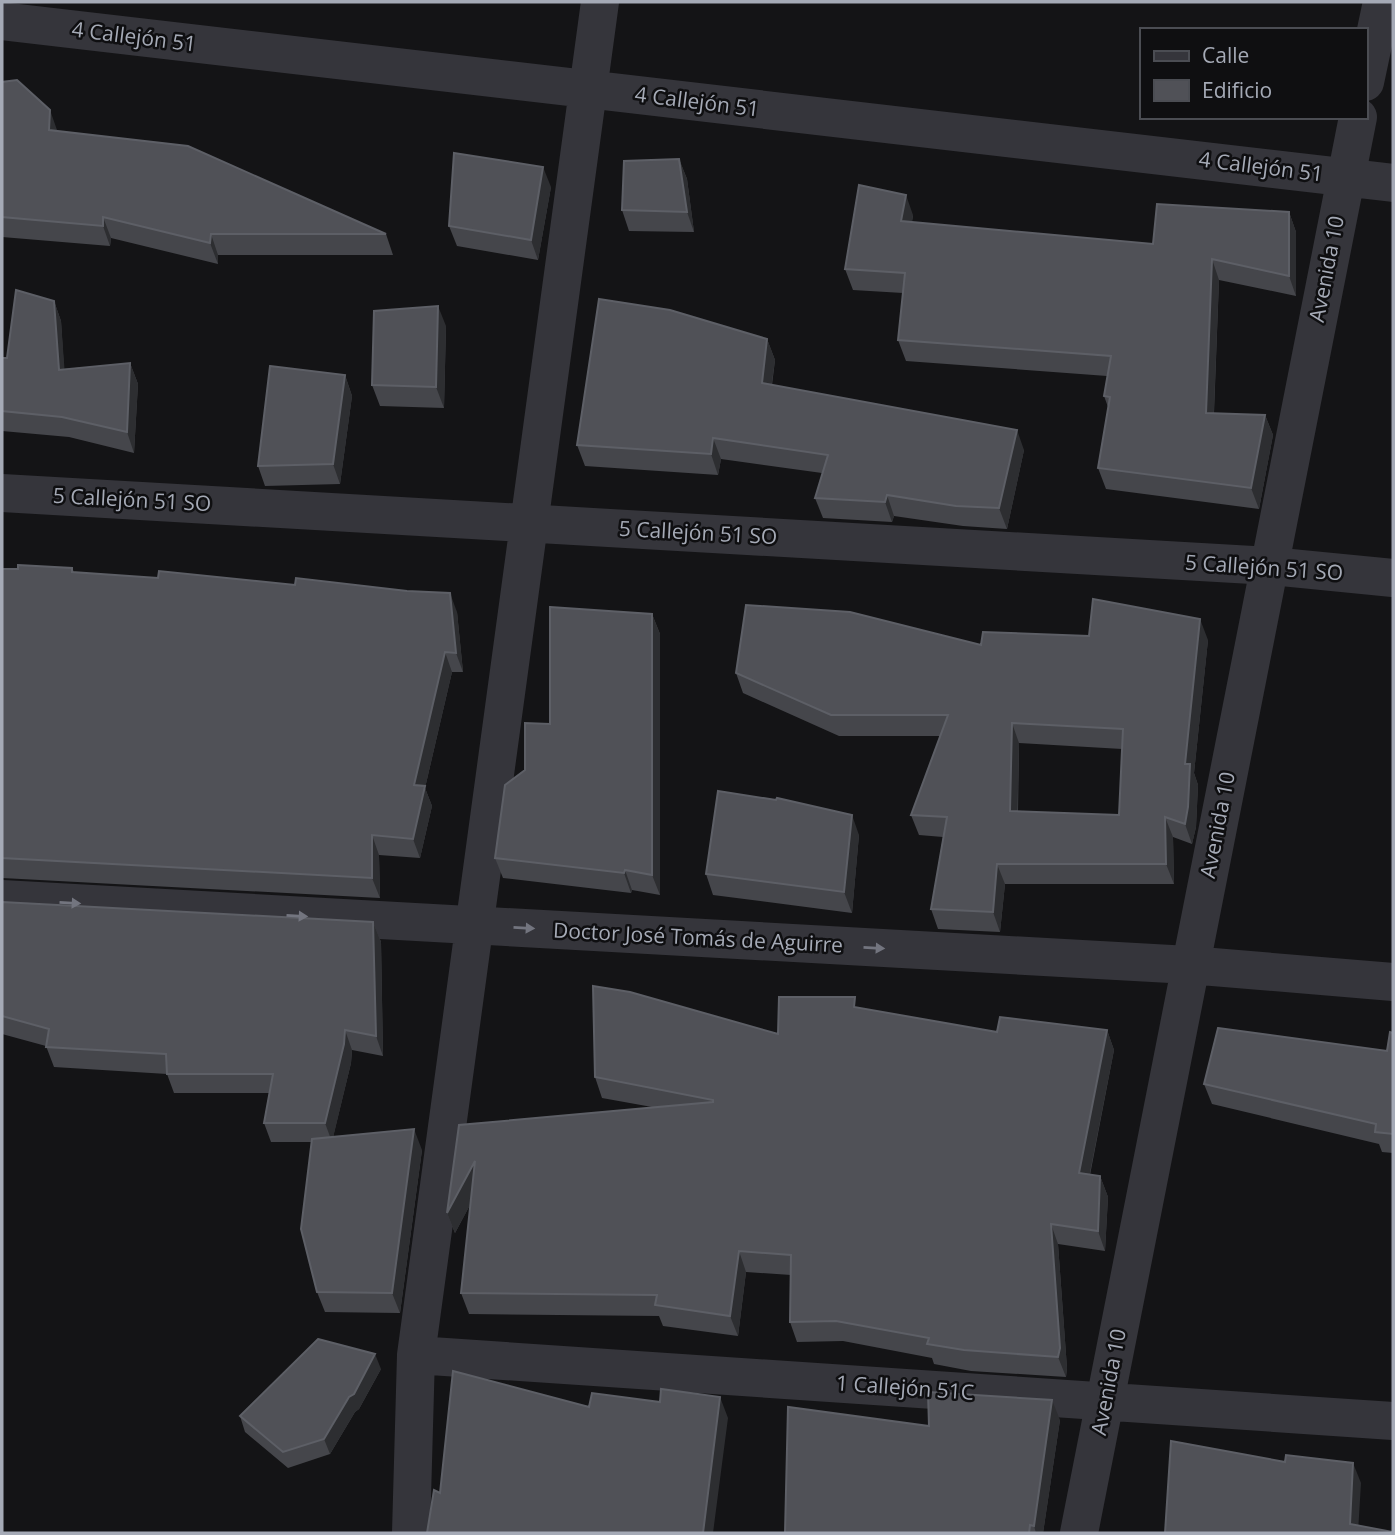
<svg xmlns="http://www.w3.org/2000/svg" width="1395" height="1535" font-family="'Open Sans',sans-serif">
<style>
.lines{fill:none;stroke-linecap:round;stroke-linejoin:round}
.minor{stroke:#35353b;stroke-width:38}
.wall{fill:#45464b;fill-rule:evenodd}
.shaded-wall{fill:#2d2e31}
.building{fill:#505157;stroke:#5d5f66;stroke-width:2;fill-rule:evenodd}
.oneway{fill:#73757f}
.labels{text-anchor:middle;stroke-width:5;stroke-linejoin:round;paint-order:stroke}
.street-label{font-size:21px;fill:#a5aab6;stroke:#0f0f11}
</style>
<rect width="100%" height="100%" fill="#141416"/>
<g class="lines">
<!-- minor -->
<path class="minor" d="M2 21 1393 183
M1365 82 1382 2
M2 493 1270 566 1393 578
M2 899 1189 965 1393 982
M416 1355 1393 1421
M411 1533 416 1355 600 2
M1079 1533 1358 117"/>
</g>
<!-- wall -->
<path class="wall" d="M2 82 57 131 386 234 393 255H218V264L111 238 110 246 2 237Z
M679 159 687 179 694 232 629 231 622 210Z
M551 187 538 260 457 246 449 226Z
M1289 212 1296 232V296L1219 280 1214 413 1265 415 1273 435 1259 509 1106 489 1098 468 1108 407 1104 396 1107 376 906 361 898 340 903 293 853 290 845 269 913 215 912 222 1153 244Z
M54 301 61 321 64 369 130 363 138 384 134 453 69 437 2 431V358H7Z
M446 326 444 408 380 406 372 385Z
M767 339 775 360 772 385 1024 450 1007 529 963 526 894 516 892 522 823 518 815 498 822 473 721 459 718 475 585 466 577 445Z
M345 375 352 396 340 484 265 486 258 466Z
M72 568 74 572 457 612 463 672H452L425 788 432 806 420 858 379 855 380 898 2 878V569Z
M652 614 660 634V895L632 890 631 893 503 878 495 858 525 770 550 724Z
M1208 640 1194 773 1198 785 1196 827 1192 844 1173 837 1174 884H1005L1000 932 938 929 931 909 943 837 919 835 911 815 940 736H839L743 693 736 673 981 645ZM1019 743 1122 749 1119 815 1018 812Z
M776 800 859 835 852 913 713 895 706 874Z
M2 902 373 922 381 942 383 1056 352 1050 351 1063 333 1137 422 1150 400 1313 325 1312 317 1292 311 1142H271L264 1123 269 1093H174L167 1074 54 1067 46 1046 2 1034Z
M859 1008 997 1032 1107 1030 1114 1050 1090 1175 1100 1176 1108 1197 1105 1251 1058 1244 1067 1368 1066 1377 971 1371 934 1364 932 1358 843 1341 797 1342 790 1322 791 1275 746 1272 738 1336 663 1326 659 1316 469 1314 461 1293 471 1203 455 1233 447 1213 652 1107 602 1098 595 1077 778 1034Z
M1393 1033V1153L1382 1152 1379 1144 1212 1104 1204 1084 1387 1051Z
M381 1369 359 1409 355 1412 330 1454 288 1468 245 1432 240 1416Z
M1060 1420 1043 1533H785L929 1426Z"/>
<!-- shaded-wall -->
<path class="shaded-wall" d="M50 110 57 130 56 151 49 130Z
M679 159 687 179 694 232 687 212Z
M543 167 551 187 538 260 531 240Z
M906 195 913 215 908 241 901 221Z
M1289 212 1296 232V296L1289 276Z
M103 217 111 238 110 246 103 226Z
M211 234 218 255V264L210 243Z
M1212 259 1219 280 1213 433 1206 413Z
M54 301 61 321 66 390 59 370Z
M438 306 446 326 444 408 436 387Z
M767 339 775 360 769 403 762 383Z
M130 363 138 384 134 453 127 432Z
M345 375 352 396 340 484 333 464Z
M1265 415 1273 435 1259 509 1251 488Z
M1017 430 1024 450 1007 529 999 508Z
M713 438 721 459 718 475 711 454Z
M887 495 894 516 892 522 885 502Z
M450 593 457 612 463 672 456 653Z
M652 614 660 634V895L652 875Z
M1200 619 1208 640 1194 773 1198 785 1196 827 1192 844 1185 824V764Z
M445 652 452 672 425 788 432 806 420 858 413 839 414 785Z
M1012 723 1019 743 1017 832 1010 811Z
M852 815 859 835 852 913 844 892Z
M1165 817 1173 837 1174 884 1166 864Z
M372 835 379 855 380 898 372 878Z
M997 864 1005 884 1000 932 993 912Z
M625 870 632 890 631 893 624 873Z
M373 922 381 942 383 1056 376 1036Z
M345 1030 352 1050 351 1063 332 1142 325 1123Z
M1107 1030 1114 1050 1086 1193 1079 1173Z
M414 1129 422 1150 400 1313 392 1293Z
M475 1161 483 1181 455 1233 447 1213Z
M1100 1176 1108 1197 1105 1251 1098 1231Z
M1051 1224 1058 1244 1067 1368 1066 1377 1058 1357Z
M739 1251 746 1272 738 1336 730 1316Z
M375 1354 381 1369 359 1409 355 1412 330 1454 324 1439Z
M720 1397 728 1418 713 1533H703Z
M1052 1400 1060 1420 1043 1533H1036L1034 1526Z
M1353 1463 1361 1483 1358 1533 1350 1524Z"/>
<!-- building -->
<path class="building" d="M17 80 50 110 49 130 188 146 386 234H211L210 243 103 217V226L2 217V82Z
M454 153 543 167 531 240 449 226Z
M679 159 687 212 622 210 624 161Z
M859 185 906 195 901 221 1153 244 1157 204 1289 212V276L1212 259 1206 413 1265 415 1251 488 1098 468 1110 397 1104 396 1111 356 898 340 905 273 845 269Z
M16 290 54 301 59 370 130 363 127 432 62 417 2 411V358H7Z
M599 299 670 310 767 339 762 383 1017 430 999 508 956 506 887 495 885 502 815 498 828 455 713 438 711 454 577 445Z
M438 306 436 387 372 385 374 311Z
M270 366 345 375 333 464 258 466Z
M18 565 72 568V572L158 578 159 571 295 585 296 578 407 591 450 593 456 653 445 652 414 785 425 786 413 839 372 835V878L2 858V569H18Z
M1093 599 1200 619 1185 764H1190L1188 807 1185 824 1165 817 1166 864H997L993 912 931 909 947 817 911 815 948 715H831L736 673 746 605 850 612 981 645 983 632 1089 636ZM1012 723 1123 729 1119 815 1010 811Z
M550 607 652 614V875L625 870 624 873 495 858 505 785 525 770V723L550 724Z
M718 791 776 800 777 798 852 815 844 892 706 874Z
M2 902 373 922 376 1036 345 1030 344 1044 325 1123H264L273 1074H167L166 1054 46 1047 49 1029 2 1016Z
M593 986 630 992 778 1034 779 997H855L854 1007 997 1032 1000 1017 1107 1030 1079 1173 1100 1176 1098 1231 1051 1224 1060 1348 1058 1357 964 1350 927 1344 929 1338 836 1321 790 1322 791 1255 739 1251 730 1316 655 1305 657 1295 461 1293 475 1161 447 1213 459 1125 713 1102V1100L595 1077Z
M1218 1028 1387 1051 1390 1032 1393 1033V1134L1375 1132 1376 1124 1204 1084Z
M414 1129 392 1293 317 1292 301 1229 312 1139Z
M318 1339 375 1354 354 1394 349 1397 324 1439 283 1452 240 1416Z
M453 1371 589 1407 592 1393 660 1402 661 1389 720 1397 703 1533H427L434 1490 440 1493Z
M928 1392 1052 1400 1034 1526 1030 1525 1029 1533H785L788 1407 929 1426Z
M1171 1441 1285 1462 1286 1455 1353 1463 1350 1524 1393 1532V1533H1165Z"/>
<!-- one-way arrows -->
<defs><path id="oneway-solid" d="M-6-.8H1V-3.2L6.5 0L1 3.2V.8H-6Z" transform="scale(1.75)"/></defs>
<g class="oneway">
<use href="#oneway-solid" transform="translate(70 903) rotate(3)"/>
<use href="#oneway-solid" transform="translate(297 916) rotate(3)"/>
<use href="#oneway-solid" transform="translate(524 928) rotate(3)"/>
<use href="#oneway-solid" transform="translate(874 948) rotate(3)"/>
</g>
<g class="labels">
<!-- street labels -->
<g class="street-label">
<text transform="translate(134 37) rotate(7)" y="7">4 Callejón 51</text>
<text transform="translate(697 102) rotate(7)" y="7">4 Callejón 51</text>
<text transform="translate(1261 167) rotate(7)" y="7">4 Callejón 51</text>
<text transform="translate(1327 269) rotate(-79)" y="7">Avenida 10</text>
<text transform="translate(132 500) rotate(3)" y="7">5 Callejón 51 SO</text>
<text transform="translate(698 533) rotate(3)" y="7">5 Callejón 51 SO</text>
<text transform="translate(1264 568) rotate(4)" y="7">5 Callejón 51 SO</text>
<text transform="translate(1218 825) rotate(-79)" y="7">Avenida 10</text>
<text transform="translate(698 938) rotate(3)" y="7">Doctor José Tomás de Aguirre</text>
<text transform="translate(1109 1382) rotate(-79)" y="7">Avenida 10</text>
<text transform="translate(905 1388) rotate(4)" y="7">1 Callejón 51C</text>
</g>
</g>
<!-- border -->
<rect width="1395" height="1535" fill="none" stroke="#a5aab6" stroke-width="7"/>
<!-- legend -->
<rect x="1140" y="28" width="228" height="91" fill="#0f0f11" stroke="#4b4d53" stroke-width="2"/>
<rect x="1154" y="51" width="35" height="10" fill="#35353b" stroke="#4b4d53" stroke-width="2"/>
<text x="1202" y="63" font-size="21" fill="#a5aab6">Calle</text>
<rect x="1154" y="80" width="35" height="21" fill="#505157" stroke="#4b4d53" stroke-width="2"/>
<text x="1202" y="98" font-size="21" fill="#a5aab6">Edificio</text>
</svg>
